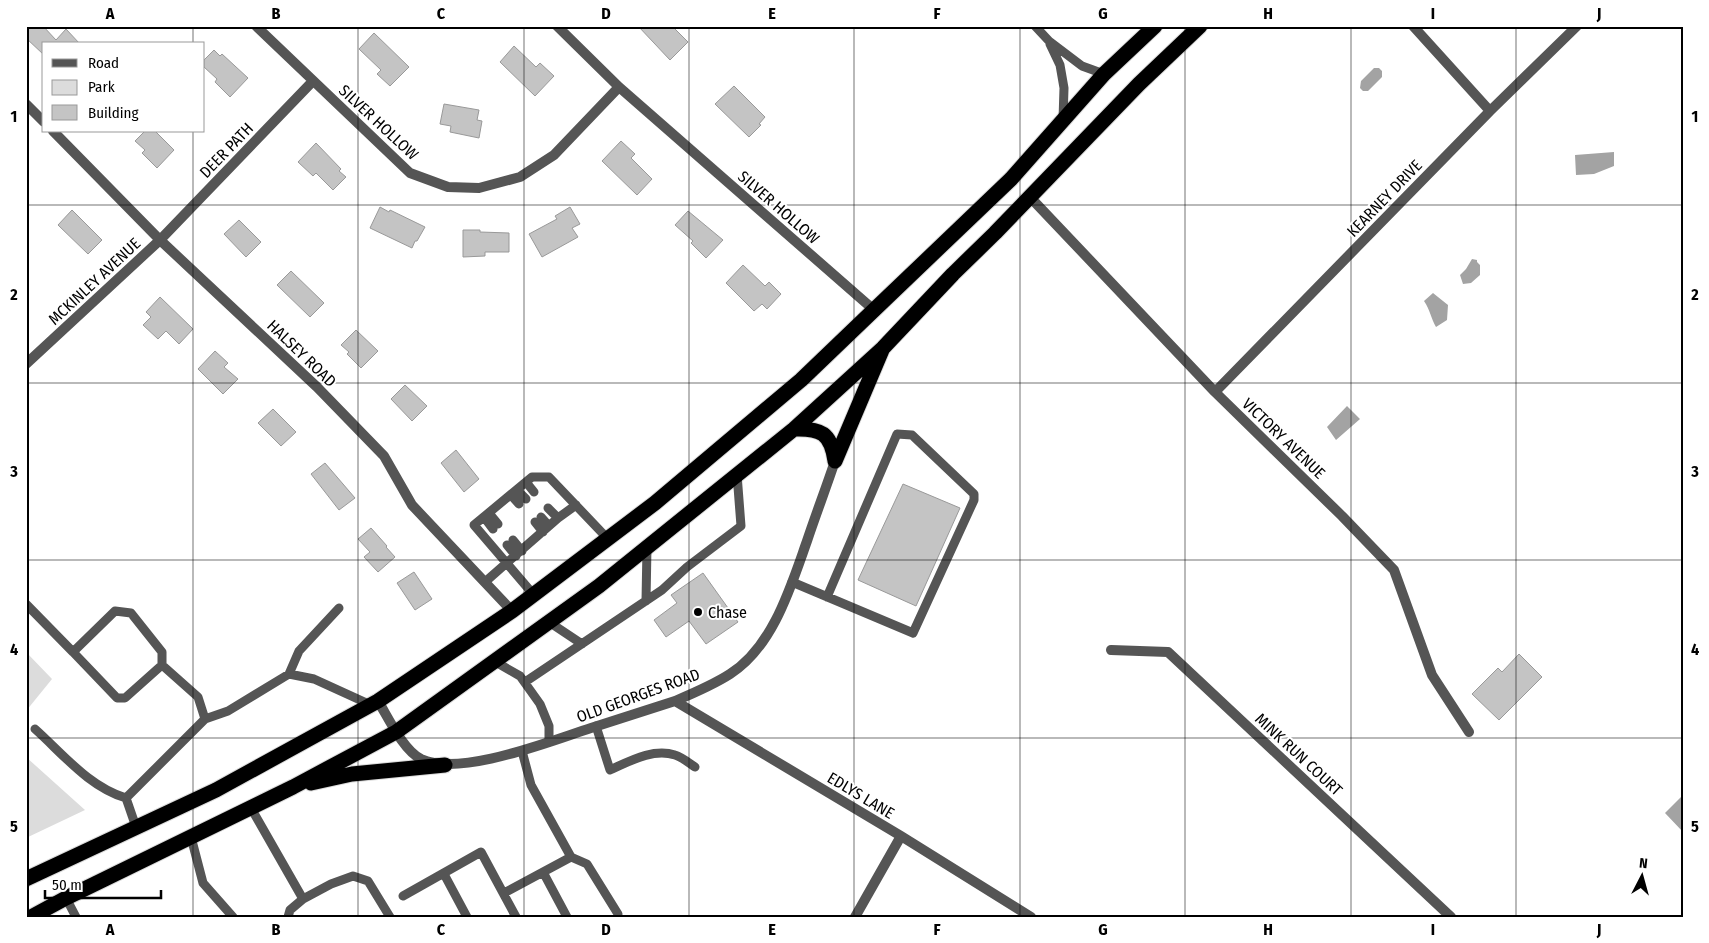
<svg xmlns="http://www.w3.org/2000/svg" width="1709" height="943" font-family="'Fira Sans Condensed',sans-serif">
<style>
.green{fill:#dcdcdc}
.water{fill:#a3a3a3}
.building{fill:#c4c4c4;stroke:#999}
.lines{fill:none;stroke-linecap:round;stroke-linejoin:round}
.highway-casing{stroke:#dbdbdb;stroke-width:17}
.lane{stroke:#555;stroke-width:9}
.street{stroke:#555;stroke-width:10}
.highway{stroke:#000;stroke-width:15}
.grid{fill:none;stroke:#000;stroke-width:1;stroke-opacity:0.55}
.poi-dot{fill:#000;stroke:#fff;stroke-width:2}
.labels{text-anchor:middle;stroke-width:4;stroke-linejoin:round;paint-order:stroke}
.street-label{font-size:16px;fill:#000;stroke:#fff}
.poi-label{font-size:16px;fill:#000;stroke:#fff;text-anchor:start}
.neatline{fill:none;stroke:#000;stroke-width:2}
.grid-label{font-size:16px;text-anchor:middle;font-weight:bold;fill:#000}
</style>
<rect width="100%" height="100%" fill="#fff"/>
<!-- green -->
<path class="green" d="M26 652 52 679 26 711Z
M26 757 85 810 26 838Z"/>
<!-- water -->
<path class="water" d="M1374 68H1379L1382 71V77L1368 91H1363L1360 88 1361 81Z
M1614 152V166L1594 174 1576 175 1575 155Z
M1472 259 1477 260V262L1480 265V275L1471 283 1463 284 1460 275 1466 269Z
M1433 293 1448 305 1447 320 1436 327C1431 318 1430 310 1424 301Z
M1347 406 1360 419 1336 440 1327 427Z
M1683 795V832L1665 813Z"/>
<!-- building -->
<path class="building" d="M26 26H43L56 40 66 29 80 44H44V55L26 38Z
M638 26H672L688 42 670 60Z
M374 33 409 67 390 86 377 74 381 70 359 49Z
M514 46 536 67 540 63 554 76 535 96 500 62Z
M214 50 220 56 222 54 248 78 230 97 215 82 217 79 204 67V60Z
M734 86 765 117 759 124 761 125 749 137 715 104Z
M444 104 479 110 477 120 482 121 479 138 450 132 451 126 440 124Z
M145 131H155L174 150 157 168 142 153 145 150 135 141Z
M621 141 635 154 631 158 652 179 637 195 602 161Z
M316 143 341 169 339 171 346 177 333 190 316 173 313 176 298 162Z
M380 207 389 212 390 210 425 227 417 241H415L412 248 370 228Z
M570 207 580 224 572 228 578 237 542 257 529 234 557 219 555 216Z
M72 210 102 240 88 254 58 225Z
M688 211 723 240 706 258 691 243 693 241 675 225Z
M239 220 261 242 246 257 224 234Z
M463 230H480V232L509 233V252H485V256L463 257Z
M743 265 765 286 769 282 781 294 767 309 762 304 754 311 726 283Z
M291 271 324 303 310 317 277 285Z
M160 297 193 329 179 344 166 331 158 339 143 325 151 317 146 312Z
M356 330 378 351 361 368 347 354 349 352 341 345Z
M215 351 228 363 224 367 238 379 223 394 198 369Z
M405 385 427 406 412 421 391 399Z
M273 409 296 432 281 446 258 423Z
M456 450 479 479 464 492 441 463Z
M325 463 355 498 339 510 311 474Z
M903 484 960 508 916 606 858 580Z
M371 528 387 546 386 547 395 557 378 572 364 557 370 552 358 539Z
M414 572 432 599 415 610 397 583Z
M703 573 738 622 706 644 689 621 666 637 654 620 677 603 671 595Z
M1519 654 1542 677 1499 720 1472 694 1498 668 1502 672Z"/>
<g class="lines">
<defs>
<path id="highway" d="M794 429C821 428 831 433 835 461
M835 461 882 350
M311 783 352 774 445 765
M26 879 216 790 378 701 512 611 655 503 801 380 874 310 1011 179 1104 74 1155 26
M31 917 66 898 293 787 396 732 599 586 794 429 883 348 953 274 995 233 1139 84 1200 26"/>
</defs>
<!-- highway casing -->
<use href="#highway" class="highway-casing"/>
<!-- lane -->
<path class="lane" d="M1035 26 1049 41 1082 66 1104 74
M1050 44 1060 65 1064 88 1063 120
M526 482 534 492
M517 490 526 499
M511 495 519 504
M548 508 558 518
M489 513 498 524
M484 517 493 529
M541 517 549 526
M535 522 543 532
M513 540 522 551
M507 545 516 556
M485 582 558 518 576 505
M792 582 913 633 974 500V494L912 435 897 434 827 597
M533 594 474 525 532 477H549L608 539
M646 601 647 547
M26 604 73 652
M549 622 582 644
M494 661 520 676 540 704 549 726V742
M162 665 125 698H117L73 652 115 611 131 613 162 652V665L198 697 205 719
M289 674 299 651 339 608
M525 682 662 590 687 567 741 526 737 474
M596 726 610 770C630 761 653 748 675 755 682 757 689 763 695 767
M35 729C63 754 89 787 126 798L136 827
M126 798 205 719 228 711 289 674 314 679 371 705
M251 808 303 899
M191 837 203 883 233 917
M571 857 587 864 618 914
M543 872 567 917
M444 874 467 917
M504 893 571 857 531 785 522 751
M403 896 481 852 516 917
M66 898 76 917
M288 917 290 910 303 899 331 884 353 876 368 881 390 917"/>
<!-- street -->
<path class="street" d="M256 26 410 173 448 187 479 188 520 177 554 155 619 87
M557 26 619 87 874 310
M1413 26 1490 111
M26 104 44 122
M53 131 160 240 317 387 384 456 412 505 512 611
M1029 196 1215 392 1342 516 1394 570 1432 675 1469 732
M26 364 160 240 313 81
M1215 392 1490 111 1577 26
M1111 650 1168 652 1451 917
M378 701C388 717 403 750 421 759 461 777 550 741 591 728 619 719 647 710 675 701 694 693 713 685 730 674 773 647 791 586 807 541 816 514 826 488 835 461
M675 701 901 836 1031 917
M855 917 901 836"/>
<!-- highway -->
<use href="#highway" class="highway"/>
</g>
<!-- grid -->
<path class="grid" d="M193 26V44M358 26V917M524 26V917M689 26V917M854 26V917M1020 26V917M1185 26V917M1351 26V917M1516 26V917M193 131V917M26 205H1683M26 383H1683M26 560H1683M26 738H1683"/>
<!-- markers -->
<circle class="poi-dot" cx="698" cy="612" r="5"/>
<g class="labels">
<!-- street labels -->
<g class="street-label">
<text transform="translate(379 122) rotate(43)" y="6">SILVER HOLLOW</text>
<text transform="translate(226 150) rotate(-46)" y="6">DEER PATH</text>
<text transform="translate(1384 198) rotate(-46)" y="6">KEARNEY DRIVE</text>
<text transform="translate(779 207) rotate(41)" y="6">SILVER HOLLOW</text>
<text transform="translate(94 281) rotate(-43)" y="6">MCKINLEY AVENUE</text>
<text transform="translate(302 353) rotate(44)" y="6">HALSEY ROAD</text>
<text transform="translate(1284 438) rotate(44)" y="6">VICTORY AVENUE</text>
<text transform="translate(638 695) rotate(-20)" y="6">OLD GEORGES ROAD</text>
<text transform="translate(1299 754) rotate(43)" y="6">MINK RUN COURT</text>
<text transform="translate(861 795) rotate(31)" y="6">EDLYS LANE</text>
</g>
<!-- poi labels -->
<g class="poi-label">
<text x="708" y="618">Chase</text>
</g>
</g>
<!-- border -->
<rect width="1709" height="943" fill="none" stroke="#ffffff" stroke-width="55"/>
<!-- legend -->
<rect x="42" y="42" width="162" height="90" fill="#ffffff" stroke="#999999"/>
<rect x="52" y="59" width="25" height="8" fill="#555555" stroke="#999999"/>
<text x="88" y="68" font-size="15" fill="#000000">Road</text>
<rect x="52" y="80" width="25" height="15" fill="#dcdcdc" stroke="#999999"/>
<text x="88" y="92" font-size="15" fill="#000000">Park</text>
<rect x="52" y="105" width="25" height="15" fill="#c4c4c4" stroke="#999999"/>
<text x="88" y="118" font-size="15" fill="#000000">Building</text>
<!-- north arrow -->
<g transform="translate(1642 876) rotate(6)" stroke="#ffffff" stroke-width="4" paint-order="stroke">
<path d="M0-4L9 19L0 12L-9 19Z" fill="#000000"/>
<text y="-8" font-size="14" font-weight="bold" text-anchor="middle" fill="#000000">N</text>
</g>
<!-- scale -->
<path d="M45 890v8h116v-8" fill="none" stroke="#000000" stroke-width="2.5"/>
<text x="52" y="890" font-size="15" fill="#000000" stroke="#ffffff" stroke-width="4" paint-order="stroke">50 m</text>
<rect x="28" y="28" width="1654" height="888" class="neatline"/>
<g class="grid-label">
<text x="110" y="19">A</text>
<text x="276" y="19">B</text>
<text x="441" y="19">C</text>
<text x="606" y="19">D</text>
<text x="772" y="19">E</text>
<text x="937" y="19">F</text>
<text x="1103" y="19">G</text>
<text x="1268" y="19">H</text>
<text x="1433" y="19">I</text>
<text x="1599" y="19">J</text>
<text x="14" y="122">1</text>
<text x="1695" y="122">1</text>
<text x="14" y="300">2</text>
<text x="1695" y="300">2</text>
<text x="14" y="477">3</text>
<text x="1695" y="477">3</text>
<text x="14" y="655">4</text>
<text x="1695" y="655">4</text>
<text x="14" y="832">5</text>
<text x="1695" y="832">5</text>
<text x="110" y="935">A</text>
<text x="276" y="935">B</text>
<text x="441" y="935">C</text>
<text x="606" y="935">D</text>
<text x="772" y="935">E</text>
<text x="937" y="935">F</text>
<text x="1103" y="935">G</text>
<text x="1268" y="935">H</text>
<text x="1433" y="935">I</text>
<text x="1599" y="935">J</text>
</g>
</svg>
